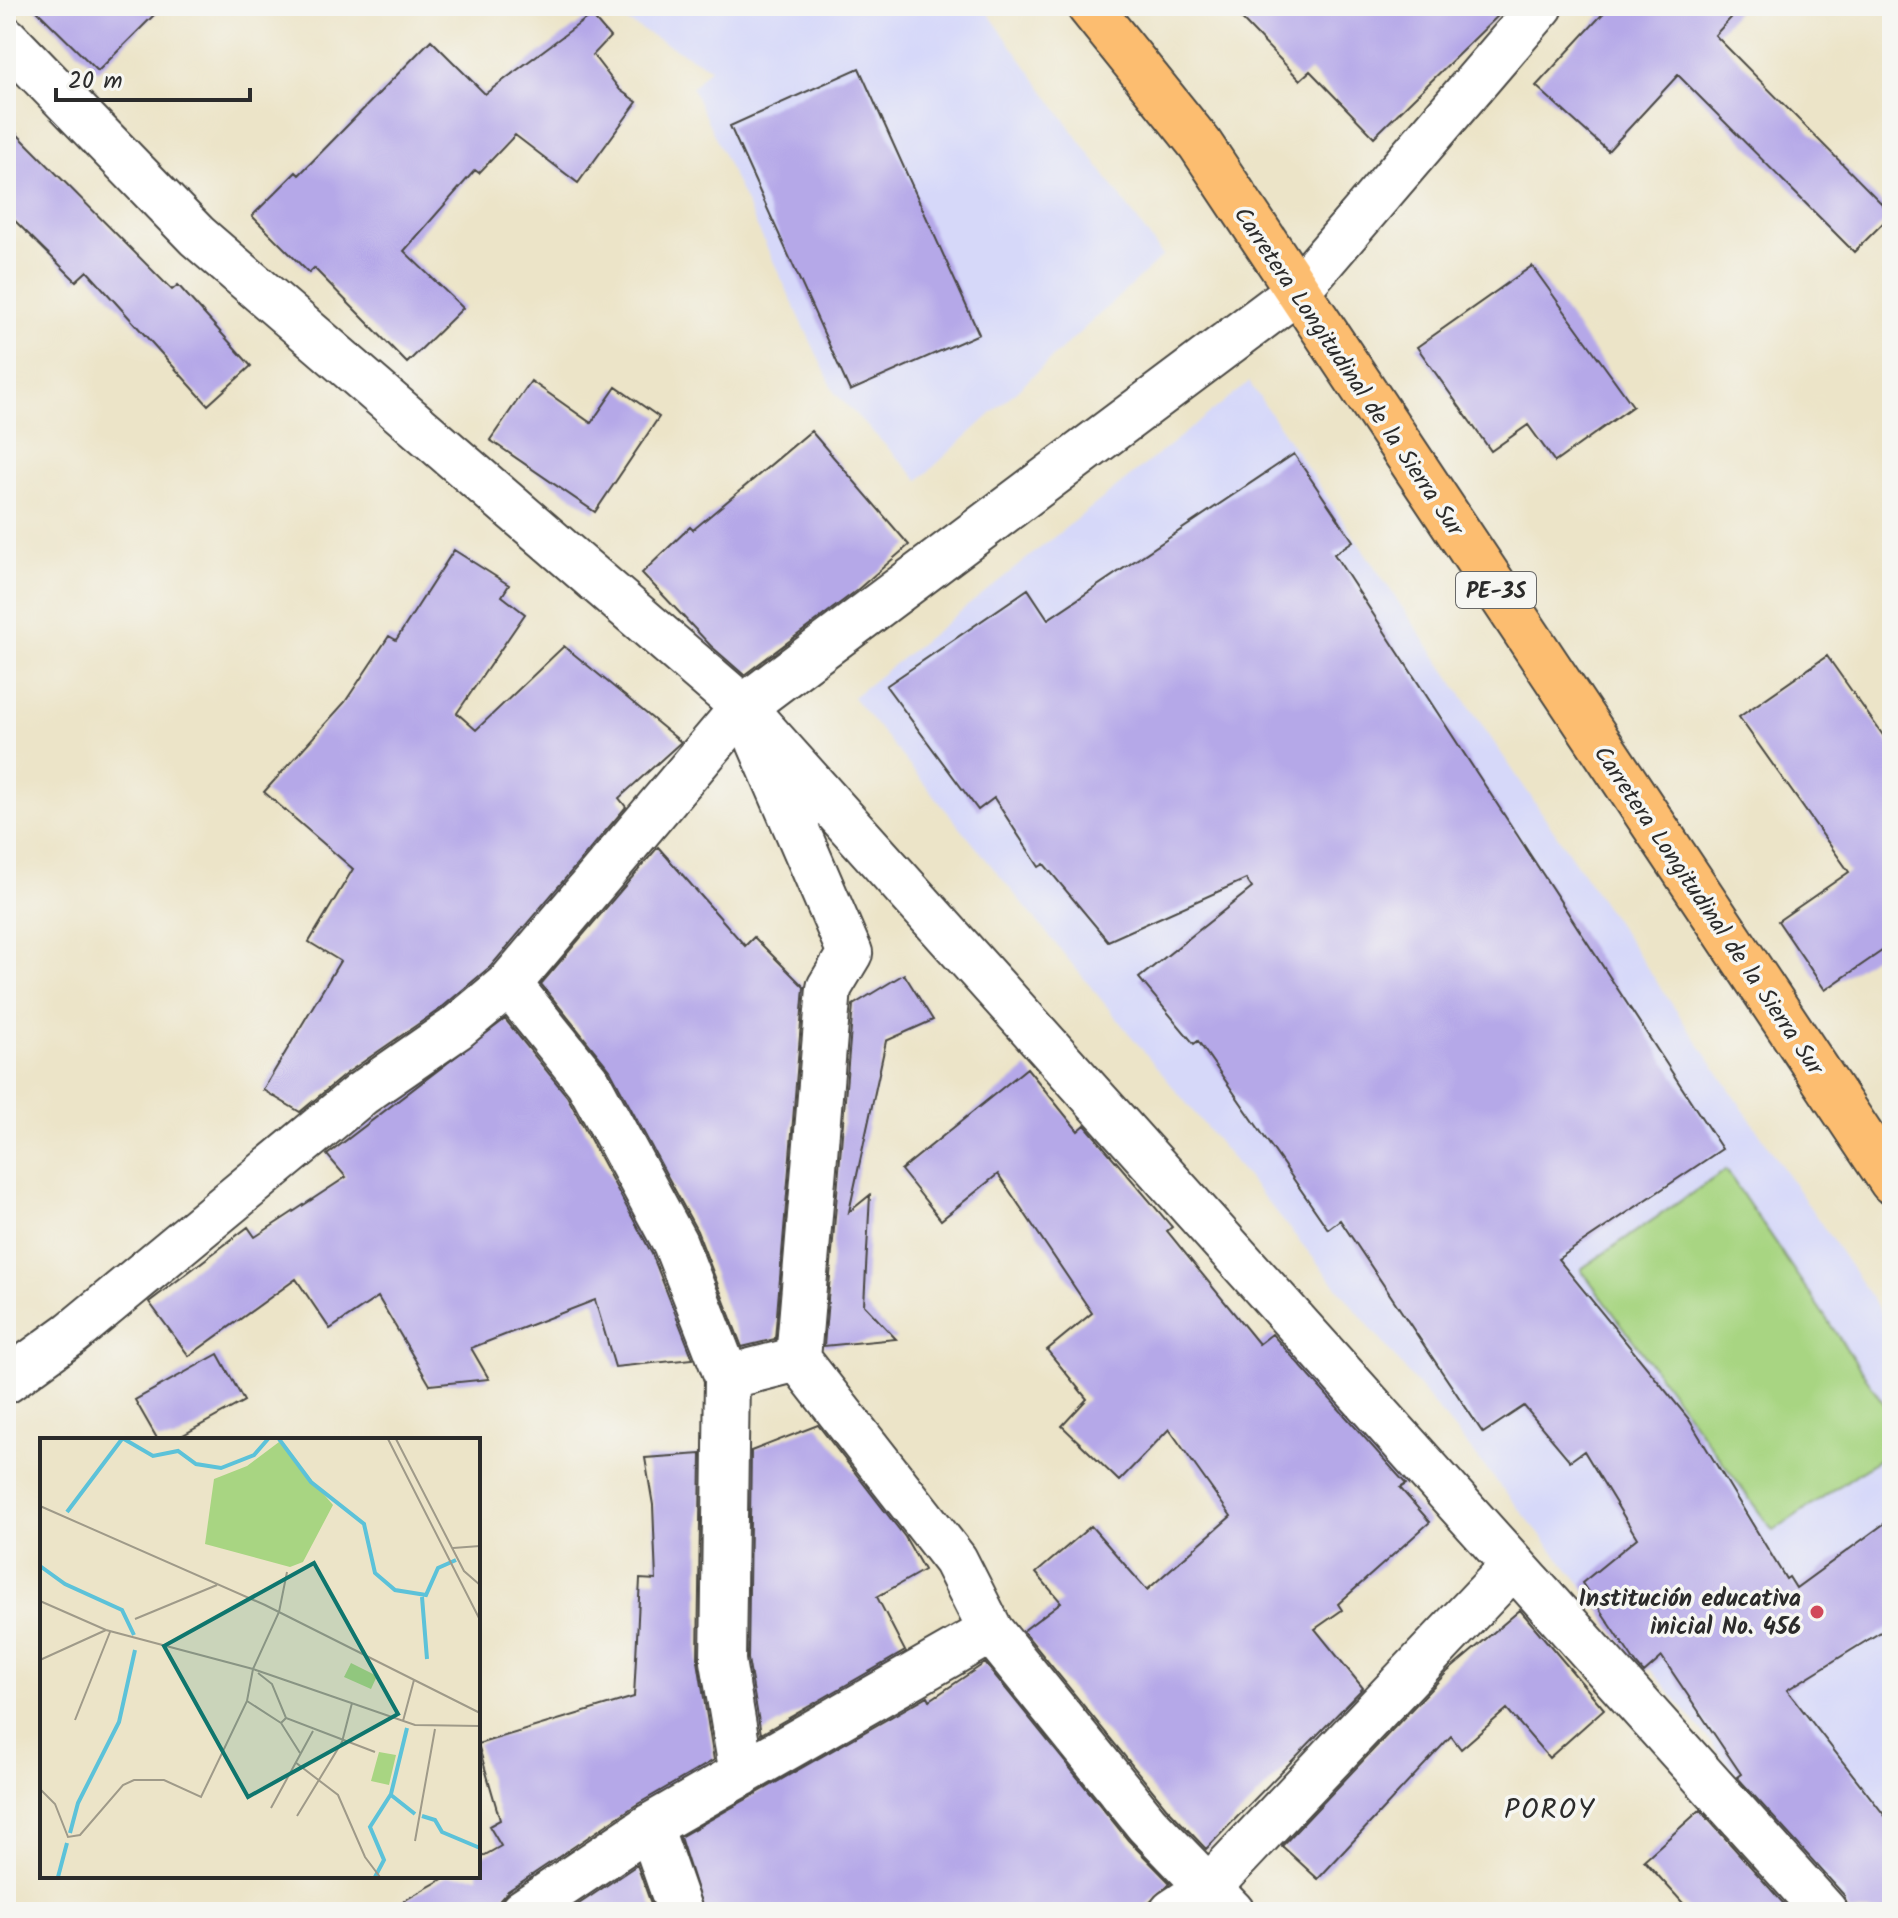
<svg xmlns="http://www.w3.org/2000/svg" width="1898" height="1918" font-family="Kalam,sans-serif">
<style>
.built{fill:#d6d8f9}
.green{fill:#a8d582;stroke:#6a8056;stroke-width:2}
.building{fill:#b5a8e8}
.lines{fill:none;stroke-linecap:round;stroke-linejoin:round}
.minor-casing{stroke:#484743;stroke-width:48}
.tertiary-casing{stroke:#484743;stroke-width:48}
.trunk-casing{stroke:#484743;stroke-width:48}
.minor{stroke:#fff;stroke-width:44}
.tertiary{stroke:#fff;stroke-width:44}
.trunk{stroke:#fcbd6f;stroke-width:44}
.poi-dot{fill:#d1495b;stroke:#f6f6f2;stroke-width:3}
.labels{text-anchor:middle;stroke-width:7;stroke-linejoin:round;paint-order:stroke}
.shield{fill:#f6f6f2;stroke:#686867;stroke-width:2}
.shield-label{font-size:22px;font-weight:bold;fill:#2b2b2b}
.street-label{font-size:24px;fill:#2b2b2b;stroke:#f6f6f2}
.poi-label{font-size:24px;font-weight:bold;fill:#2b2b2b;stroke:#f6f6f2;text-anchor:end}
.quarter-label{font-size:28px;letter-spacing:2px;fill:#2b2b2b;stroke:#f6f6f2}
.inset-river{fill:none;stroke:#5cc2d9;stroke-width:4}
.inset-road{fill:none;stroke:#9f9a89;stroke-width:2}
.view{fill:#0f766e;fill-opacity:0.15;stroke:#0f766e;stroke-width:4}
.inset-edge{fill:none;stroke:#2b2b2b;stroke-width:4}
</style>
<rect width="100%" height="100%" fill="#f6f6f2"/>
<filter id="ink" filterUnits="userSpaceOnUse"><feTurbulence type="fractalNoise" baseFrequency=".0125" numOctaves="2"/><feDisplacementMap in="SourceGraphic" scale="16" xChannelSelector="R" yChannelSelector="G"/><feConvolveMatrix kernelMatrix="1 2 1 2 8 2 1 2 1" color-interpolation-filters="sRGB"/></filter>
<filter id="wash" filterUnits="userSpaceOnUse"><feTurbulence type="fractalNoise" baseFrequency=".006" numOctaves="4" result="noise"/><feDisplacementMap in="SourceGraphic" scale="32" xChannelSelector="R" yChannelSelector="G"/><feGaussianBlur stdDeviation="1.8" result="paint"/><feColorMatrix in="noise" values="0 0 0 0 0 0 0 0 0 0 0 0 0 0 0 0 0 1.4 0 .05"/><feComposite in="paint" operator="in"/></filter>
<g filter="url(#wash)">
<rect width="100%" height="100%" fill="#ece4c8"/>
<!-- built -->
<path class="built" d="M599 6H983L1163 256 919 480 835 393 692 88 710 68Z
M1249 382 1892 1328V1912H1850L853 697Z"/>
<!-- green -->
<path class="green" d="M1726 1170 1892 1416V1450L1773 1531 1581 1269Z"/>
<g id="blocks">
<!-- building -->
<path class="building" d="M32 6H163L98 71Z
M1229 6H1508L1374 137 1310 71 1300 80Z
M1610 6H1742L1715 35 1892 214 1854 252 1678 75 1608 151 1536 86Z
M591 15 610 37 593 55 620 90 637 102 578 183 515 135 479 173 475 170 404 251 463 308 407 363 314 268 309 273 252 216 296 172 299 175 431 40 485 94Z
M859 68 979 334 850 391 730 126Z
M6 123 172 290 178 285 251 366 208 405 87 271 76 281 6 212Z
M1532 266 1633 406 1555 462 1528 425 1491 451 1417 347Z
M531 381 591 423 616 387 659 417 595 512 490 440Z
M811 431 909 545 856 591 744 675 711 646 642 573 690 527 693 530Z
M1294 454 1353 541 1334 554 1722 1149 1558 1259 1688 1418 1786 1579 1789 1577 1796 1588 1892 1518V1625L1787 1690 1892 1825V1912H1849L1844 1895 1737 1777 1741 1774 1662 1657 1644 1673 1637 1665 1582 1583 1637 1538 1584 1451 1570 1461 1524 1406 1483 1433 1340 1220 1328 1229 1198 1041 1194 1044 1139 978 1252 888 1246 879 1108 941 1044 864 1039 867 994 798 978 810 886 686 1028 589 1048 619Z
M454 550 509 585 502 596 525 614 457 713 476 730 564 646 681 742 619 798 626 807 491 966 440 1009 347 1073 300 1112 263 1090 340 961 309 942 353 869 264 792 345 702 389 636 396 640Z
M1827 656 1892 748V944L1825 990 1778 921 1849 872 1739 717Z
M658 847 745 946 754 937 804 987 775 1339 742 1347 697 1231 610 1070 541 984Z
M904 974 933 1020 886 1041 849 1212 870 1195 864 1305 896 1339 824 1346 853 1005Z
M505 1019 567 1096 652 1254 693 1359 615 1367 595 1300 471 1348 489 1379 430 1385 378 1297 330 1329 296 1279 189 1356 149 1302 248 1227 255 1237 346 1177 327 1155Z
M1027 1068 1078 1131 1085 1125 1172 1227 1167 1231 1259 1344 1272 1334 1406 1484 1400 1488 1430 1522 1338 1604 1342 1610 1315 1629 1363 1688 1206 1849 1166 1807 1023 1631 1061 1602 1036 1573 1091 1526 1147 1590 1231 1516 1169 1429 1119 1481 1062 1426 1087 1399 1047 1350 1092 1313 998 1174 941 1220 901 1170Z
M218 1354 244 1401 174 1440H158L135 1400Z
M818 1425 905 1537 924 1570 877 1597 905 1651 761 1734 748 1659 751 1451Z
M701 1454 698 1661 714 1760 636 1805 508 1891 500 1900 497 1912H384L448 1876H478V1859L501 1846 489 1826 500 1820 478 1744 634 1697 640 1579 656 1580 653 1505 645 1458Z
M1520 1610 1604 1709 1549 1758 1507 1709 1461 1749 1451 1736 1318 1879 1282 1846 1447 1672Z
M985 1663 1128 1840 1170 1883 1140 1912H704L680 1837 928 1696 930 1700Z
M1700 1810 1791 1912H1691L1644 1860Z
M637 1865 654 1912H567Z"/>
</g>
</g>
<g filter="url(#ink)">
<use href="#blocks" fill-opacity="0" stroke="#484743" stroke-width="2"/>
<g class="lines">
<defs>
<path id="minor" d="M6 39 197 236 743 707 1825 1912
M1296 292 1541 6
M759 742 850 953 829 988 798 1359 955 1560 991 1631 1147 1824 1232 1912
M509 984 588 1082 675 1243 727 1377
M742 1774 723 1661 727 1377 798 1359
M650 1826 680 1912
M522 1912 650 1826 991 1631
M1172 1912 1208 1888 1512 1567"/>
<path id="tertiary" d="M6 1381 72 1333 361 1094 455 1029 509 984 743 707 1296 292"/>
<path id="trunk" d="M1089 6 1200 144 1892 1182"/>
</defs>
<!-- minor casing -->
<use href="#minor" class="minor-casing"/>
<!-- tertiary casing -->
<use href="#tertiary" class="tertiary-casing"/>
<!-- trunk casing -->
<use href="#trunk" class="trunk-casing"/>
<!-- minor -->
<use href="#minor" class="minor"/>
<!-- tertiary -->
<use href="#tertiary" class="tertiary"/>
<!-- trunk -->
<use href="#trunk" class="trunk"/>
</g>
</g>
<!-- markers -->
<circle class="poi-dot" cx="1817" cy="1612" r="8"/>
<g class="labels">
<!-- shield labels -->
<rect class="shield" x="1456" y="572" width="80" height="36" rx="6"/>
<g class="shield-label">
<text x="1496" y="598">PE-3S</text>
</g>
<!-- street labels -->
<g class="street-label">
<text transform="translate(1349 371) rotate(56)" y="8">Carretera Longitudinal de la Sierra Sur</text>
<text transform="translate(1709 910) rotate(56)" y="8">Carretera Longitudinal de la Sierra Sur</text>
</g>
<!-- poi labels -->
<g class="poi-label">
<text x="1801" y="1606">Institución educativa<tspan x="1801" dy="28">inicial No. 456</tspan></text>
</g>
<!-- quarter labels -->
<g class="quarter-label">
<text x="1550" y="1818">POROY</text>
</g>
</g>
<!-- overview -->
<g transform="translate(40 1438)">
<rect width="440" height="440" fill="#ece4c8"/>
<path d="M239 4 293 67 263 124 250 129 165 106 174 41 207 28ZM311 225 337 238 331 251 304 239ZM339 314 356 317 349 347 331 343Z" fill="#a8d582"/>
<path class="inset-river" d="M84 1 113 18 138 13 156 26 181 30 214 17 228 1M239 1 271 44 324 86 335 135 355 152 386 157 398 130 416 122M27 74 82 1M0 128 25 146 82 172 94 197M382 159 387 221M351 357 375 376M382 378 395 382 402 394 440 410M30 395 38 365 79 284 95 212M18 439 27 405M335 439 344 422 330 389 351 356 367 290"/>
<path class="inset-road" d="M348 1 440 182M356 1 424 133 440 147M0 68 225 167 440 275M413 110 440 108M0 163 66 192 213 231 375 287 440 288M95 181 177 147M0 222 66 192M218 235 232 246 246 280 335 314M207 263 241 285M246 280 241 285 260 315M35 282 70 194M363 283 374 242M255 324 298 357 325 419 340 439M0 351 15 366 28 399 40 397 83 347 94 342H124L161 359 207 263 213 231 239 174 247 134M231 370 273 293M257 378 302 304 312 265M375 403 395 291"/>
<path class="view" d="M274 125 358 276 208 359 124 208Z"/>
<rect width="440" height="440" class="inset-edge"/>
</g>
<!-- margin -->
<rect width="1898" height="1918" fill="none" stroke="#f6f6f2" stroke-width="32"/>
<!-- scale -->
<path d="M56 88v12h194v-12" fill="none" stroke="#2b2b2b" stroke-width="4"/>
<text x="68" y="88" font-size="24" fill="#2b2b2b" stroke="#f6f6f2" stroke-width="6" paint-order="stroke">20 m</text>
</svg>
